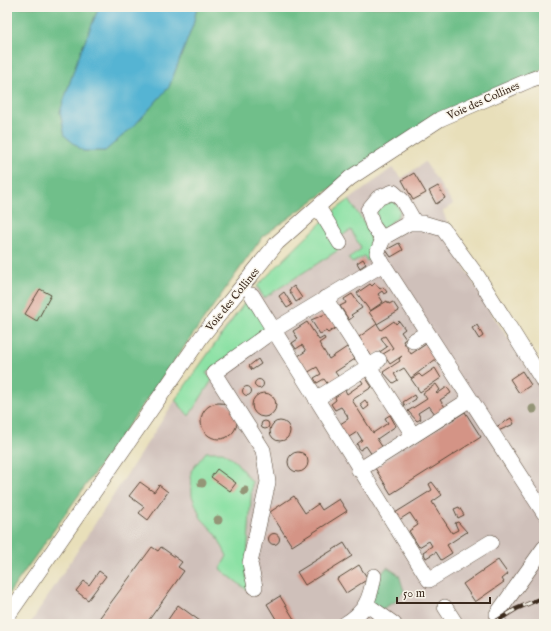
<svg xmlns="http://www.w3.org/2000/svg" width="551" height="631" font-family="'IM FELL English',serif">
<style>
.industrial{fill:#cfc0ba}
.green{fill:#8be1a4;stroke:#638661}
.forest{fill:#70bf8a;stroke:#567454}
.water{fill:#54b4d3;stroke:#486f78}
.building{fill:#d49486}
.lines{fill:none;stroke-linecap:round;stroke-linejoin:round}
.minor-casing{stroke:#554535;stroke-width:16}
.minor{stroke:#fff;stroke-width:15}
.rail-casing{stroke:#3b2a1e;stroke-width:4.5}
.rail{stroke:#f7f3e8;stroke-width:3;stroke-dasharray:9;stroke-linecap:butt}
.tree{fill:#949577}
.labels{text-anchor:middle;stroke-width:3;stroke-linejoin:round;paint-order:stroke}
.street-label{font-size:11px;fill:#3b2a1e;stroke:#f7f3e8}
</style>
<rect width="100%" height="100%" fill="#f7f3e8"/>
<filter id="ink" filterUnits="userSpaceOnUse"><feTurbulence type="fractalNoise" baseFrequency=".025" numOctaves="2"/><feDisplacementMap in="SourceGraphic" scale="8" xChannelSelector="R" yChannelSelector="G"/><feConvolveMatrix kernelMatrix="1 2 1 2 8 2 1 2 1" color-interpolation-filters="sRGB"/></filter>
<filter id="wash" filterUnits="userSpaceOnUse"><feTurbulence type="fractalNoise" baseFrequency=".012" numOctaves="4" result="noise"/><feDisplacementMap in="SourceGraphic" scale="16" xChannelSelector="R" yChannelSelector="G"/><feGaussianBlur stdDeviation="0.9" result="paint"/><feColorMatrix in="noise" values="0 0 0 0 0 0 0 0 0 0 0 0 0 0 0 0 0 1.4 0 .05"/><feComposite in="paint" operator="in"/></filter>
<g filter="url(#wash)">
<rect width="100%" height="100%" fill="#e8dfba"/>
<!-- industrial -->
<path class="industrial" d="M425 162 453 204 443 211 459 257 490 311 544 391V624H30L170 408 230 321 261 282 329 215 392 168 402 178Z"/>
<!-- green -->
<path class="green" d="M349 200 369 230 372 256 367 261 364 256 352 263 348 258 361 249V248L351 230 339 237 327 216Z
M390 200 395 202 400 211 397 217 382 230 377 223V210Z
M323 221 340 249 264 298 257 286Z
M248 298 267 329 206 373 212 380 189 416 175 400Z
M206 452H223L236 462 252 482 246 575 249 585 247 590 220 569 227 556 216 534 201 518 192 496 191 471Z"/>
<!-- forest -->
<path class="forest" d="M7 7H99L77 61 60 112 65 136 83 151H105L135 125 169 87 193 25 197 7H544V69L395 143 263 236 7 596Z
M387 567 399 575 404 591 395 602 380 610 371 603 378 578Z"/>
<!-- water -->
<path class="water" d="M99 7H197L193 25 169 87 135 125 105 151H83L65 136 60 112 77 61Z"/>
<g id="blocks">
<!-- building -->
<path class="building" d="M414 173 426 193 413 200 402 180Z
M438 186 445 198 436 204 429 191Z
M399 243 403 250 391 257 386 250Z
M363 259 366 264 360 268 357 263Z
M375 283 380 289 383 287 387 292 384 294 382 291 378 294 383 302 370 311 357 293 370 284 372 286Z
M294 286 302 298 296 302 289 290Z
M40 289 51 295 37 321 25 314Z
M284 292 292 305 287 308 279 296Z
M352 294 362 308 351 315 353 317 349 320 340 306 346 303 344 299Z
M387 301 389 304 393 302 399 311 377 324 381 330 394 321 396 324 399 321 405 329 401 332 406 339 403 341 411 354 426 344 436 359 411 378 404 368 394 374 398 380 393 383 383 372 400 361 399 359 402 356 390 364 383 354 393 348 385 336 381 338 387 347 372 357 359 337 377 324 369 312Z
M328 313 337 327 328 333 326 331 320 334 311 320Z
M307 322 319 340 324 337 325 339 319 343 329 359 347 347 355 359 335 372 340 379 329 386 324 379 317 383 314 378 321 374 317 367 305 374 295 358 306 351 302 345 296 349 292 343 298 339 293 331Z
M477 325 483 336 479 339 472 328Z
M258 359 261 364 252 370 249 366Z
M435 368 441 378 420 392 411 379 419 374 422 377Z
M522 371 531 385 519 393 510 379Z
M364 375 372 387 352 400 373 433 388 423 385 418 390 415 396 426 377 439 383 448 372 455 366 446 360 450 357 444 362 440 357 432 346 439 337 426 348 419 347 415 341 407 335 410 331 404 336 400 335 397 345 390 347 394 363 383 360 378Z
M254.5 384a4.5 4.5 0 1 1 9 0a4.5 4.5 0 1 1-9 0Z
M436 384 440 390 436 393 437 394 447 387 451 393 440 400 445 407 435 414 429 406 418 413 421 419 417 421 408 411 427 399 423 393Z
M242.5 391a4.5 4.5 0 1 1 9 0a4.5 4.5 0 1 1-9 0Z
M252 405a12 12 0 1 1 24 0a12 12 0 1 1-24 0Z
M414 395 416 399 405 406 403 402Z
M365 400 369 406 364 410 360 404Z
M201 421a18 18 0 1 1 36 0a18 18 0 1 1-36 0Z
M465 412 481 437 391 494 375 468Z
M511 418 514 424 498 431 496 427Z
M270 431a10 10 0 1 1 20 0a10 10 0 1 1-20 0Z
M261 425a4 4 0 1 1 8 0a4 4 0 1 1-8 0Z
M288 462a10 10 0 1 1 20 0a10 10 0 1 1-20 0Z
M217 469 236 483 230 491 211 477Z
M140 482 154 492 159 485 168 492 148 520 139 513 144 507 129 496Z
M432 482 442 495 432 502 452 533 458 530 455 523 458 522 467 532 447 545 452 553 441 560 436 552 426 558 423 552 432 546 429 541 419 547 409 531 418 525 410 513 399 520 395 513 432 490 429 484Z
M294 496 305 513 318 504 322 510 339 499 347 511 292 546 270 512Z
M459 507 464 515 458 518 454 509Z
M268.5 539a5.5 5.5 0 1 1 11 0a5.5 5.5 0 1 1-11 0Z
M344 543 352 556 305 585 297 572Z
M152 547 158 551 161 547 182 562 178 567 184 571 146 624H95Z
M498 560 508 574 502 579 504 582 475 602 463 584Z
M359 565 368 579 346 593 337 579Z
M99 571 106 576 88 600 76 591 84 581 89 585Z
M280 596 297 624H279L267 604Z
M178 605 204 624H165Z"/>
</g>
</g>
<g filter="url(#ink)">
<use href="#blocks" fill-opacity="0" stroke="#554535" stroke-width="1"/>
<g class="lines">
<defs>
<path id="minor" d="M318 207 340 243
M383 240 373 226 368 210 378 198 393 192 402 200 415 223
M252 295 429 580 491 542
M325 298 413 435
M413 341 427 333
M543 381 478 277 443 229 423 223H409L384 237 377 253 383 264 544 513
M316 399 379 360
M359 470 469 400
M255 587 250 563 268 482 263 450 214 373 274 330 383 264
M366 604 394 624
M445 607 456 624
M7 617 202 336 277 243 350 178 440 119 530 80 544 75
M345 624C365 612 370 600 374 576
M499 624 497 614 544 548"/>
</defs>
<!-- minor casing -->
<use href="#minor" class="minor-casing"/>
<!-- minor -->
<use href="#minor" class="minor"/>
<defs>
<path id="rail" d="M492 624 516 609 544 597"/>
</defs>
<!-- rail casing -->
<use href="#rail" class="rail-casing"/>
<!-- rail -->
<use href="#rail" class="rail"/>
</g>
<!-- trees -->
<g class="tree">
<circle cx="533" cy="409" r="4.5"/>
<circle cx="202" cy="483" r="4.5"/>
<circle cx="245" cy="491" r="4.5"/>
<circle cx="218" cy="520" r="4.5"/>
</g>
</g>
<g class="labels">
<!-- street labels -->
<g class="street-label">
<text transform="translate(483 100) rotate(-24)" y="4">Voie des Collines</text>
<text transform="translate(232 299) rotate(-51)" y="4">Voie des Collines</text>
</g>
</g>
<!-- margin -->
<rect width="551" height="631" fill="none" stroke="#f7f3e8" stroke-width="24"/>
<!-- scale -->
<path d="M397 597v6h93v-6" fill="none" stroke="#3b2a1e" stroke-width="2"/>
<text x="403" y="597" font-size="12" fill="#3b2a1e" stroke="#f7f3e8" stroke-width="3" paint-order="stroke">50 m</text>
</svg>
